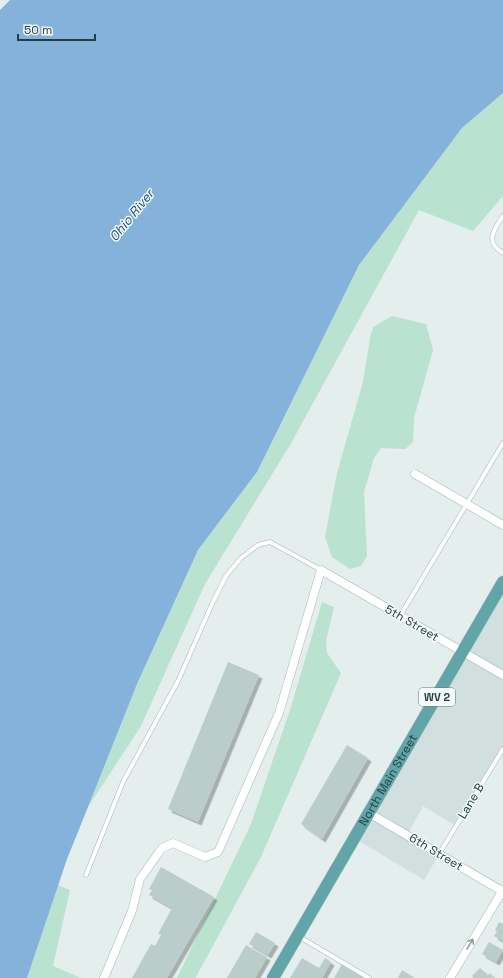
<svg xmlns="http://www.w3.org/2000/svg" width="503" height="978" font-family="'Space Grotesk',sans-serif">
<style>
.built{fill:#d1dfde}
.green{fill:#b9e2d1}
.water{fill:#84b2da}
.building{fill:#bbcdca;filter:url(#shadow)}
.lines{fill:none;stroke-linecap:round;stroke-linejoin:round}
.lane-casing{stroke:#a5b7b6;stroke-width:5}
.street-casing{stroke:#a5b7b6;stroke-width:9}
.primary-casing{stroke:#c1caca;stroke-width:13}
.lane{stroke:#fff;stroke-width:4}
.street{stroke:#fff;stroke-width:8}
.primary{stroke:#62a5a9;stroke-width:12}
.oneway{stroke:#90a0a0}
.labels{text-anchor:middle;stroke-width:3;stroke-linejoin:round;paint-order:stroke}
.shield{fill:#f4faf9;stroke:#607879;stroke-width:1}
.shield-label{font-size:11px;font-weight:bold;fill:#204142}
.street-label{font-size:12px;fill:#204142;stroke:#f4faf9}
.water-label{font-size:13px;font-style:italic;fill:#124e86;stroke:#f4faf9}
</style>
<defs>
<filter id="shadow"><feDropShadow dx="3.5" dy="3.5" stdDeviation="0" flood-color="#0004"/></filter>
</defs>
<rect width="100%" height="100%" fill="#e3eeed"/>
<!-- built -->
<path class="built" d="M503 582V749L456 826 423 806 407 835 439 854 424 880 354 838Z"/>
<!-- green -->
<path class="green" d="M503 93V196L473 231 419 210 290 445 205 584 141 726 88 807 137 684 198 550 257 472 359 265 462 128Z
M392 316 426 324 433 350 414 418 413 442 405 449 381 448 374 458 364 492 367 556 361 566 350 569 332 557 325 537 337 473 363 382 370 338 373 327Z
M322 602 334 607 326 641 327 653 341 673 261 857 196 977V978H177L251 824 291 707Z
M58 885 70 890 53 966 81 978H27Z"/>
<!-- water -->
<path class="water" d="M10 0H503V93L462 128 359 265 257 472 198 550 137 684 88 807 67 859 27 978H0V10Z"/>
<!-- building -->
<path class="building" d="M228 662 259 675 198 822 168 809Z
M347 745 368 758 322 839 301 824Z
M161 867 214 897 167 978H132L151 944 155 946 161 935 158 934 172 908 149 895 152 890 149 889Z
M499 922 503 924V941L494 936 497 931 495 930Z
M256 932 275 943 268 955 249 944Z
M489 942 503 950 496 962 482 954Z
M246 945 267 957 255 978H227Z
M302 958 319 968 325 958 331 962 322 978H290Z
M342 964 356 973 364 978H334Z
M480 968 488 975 490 973 494 977 493 978H474L472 976Z
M402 970 415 978H398Z"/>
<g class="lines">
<defs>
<path id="lane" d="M503 216C494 230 484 242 503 253
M400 616 503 443
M439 854 503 749
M86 875 123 782 178 681 212 604 226 576 241 558 258 545 270 542 321 570
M298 936 369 978"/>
<path id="street" d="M415 474 503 525
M369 813 502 891
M104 978 132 911 140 879 162 848 173 843 205 857 218 852 279 713 321 570 503 675
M450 978 503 890"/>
<g id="primary">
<path id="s1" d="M273 978 503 582"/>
</g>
</defs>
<!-- lane casing -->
<use href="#lane" class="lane-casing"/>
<!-- street casing -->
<use href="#street" class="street-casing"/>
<!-- primary casing -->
<use href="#primary" class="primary-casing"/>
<!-- lane -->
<use href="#lane" class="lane"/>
<!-- street -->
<use href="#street" class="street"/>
<!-- primary -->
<use href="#primary" class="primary"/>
</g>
<!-- one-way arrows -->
<defs><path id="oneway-shaft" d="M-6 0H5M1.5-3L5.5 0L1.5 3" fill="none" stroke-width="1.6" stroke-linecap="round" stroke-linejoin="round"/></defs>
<use class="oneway" href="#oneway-shaft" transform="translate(470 944) rotate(-59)"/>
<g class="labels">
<!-- shield labels -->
<rect class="shield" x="419" y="688" width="36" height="18" rx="3"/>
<g class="shield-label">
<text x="437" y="701">WV 2</text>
</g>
<!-- street labels -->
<g class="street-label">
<text transform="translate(412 623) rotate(30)" y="4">5th Street</text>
<text dy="4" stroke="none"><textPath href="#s1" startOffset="229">North Main Street</textPath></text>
<text transform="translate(471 801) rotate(-59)" y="4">Lane B</text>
<text transform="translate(436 852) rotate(31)" y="4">6th Street</text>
</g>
<!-- water labels -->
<g class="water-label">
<text transform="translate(131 215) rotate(-51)" y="5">Ohio River</text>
</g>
</g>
<!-- scale -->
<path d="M18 34v6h77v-6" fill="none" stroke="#204142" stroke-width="2"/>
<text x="24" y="34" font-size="12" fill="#204142" stroke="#f4faf9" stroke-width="3" paint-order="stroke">50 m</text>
</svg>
